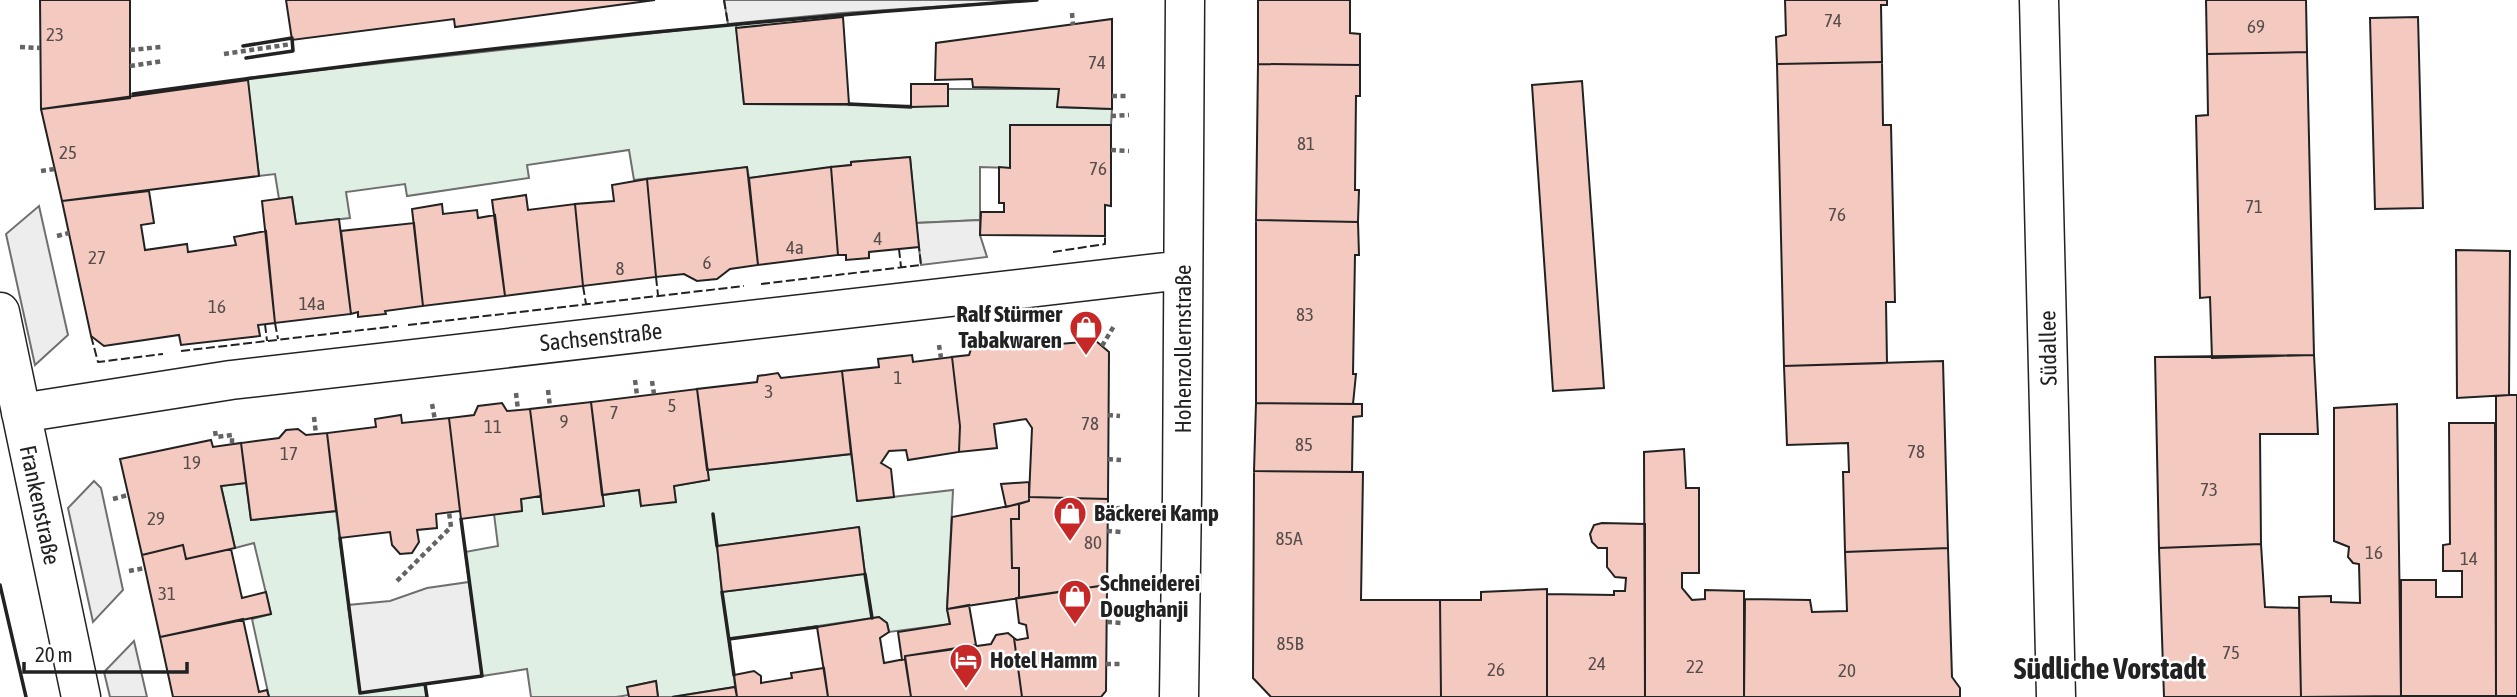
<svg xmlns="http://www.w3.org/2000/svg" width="2517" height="697" font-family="'Asap Condensed',sans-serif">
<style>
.green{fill:#e0efe3;stroke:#6f6f6f;stroke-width:2;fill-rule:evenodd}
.parking{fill:#ededed;stroke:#6f6f6f;stroke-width:2}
.building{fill:#f3c9c0;stroke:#222;stroke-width:2}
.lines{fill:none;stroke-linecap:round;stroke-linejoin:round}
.minor-casing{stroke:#222;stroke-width:41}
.path{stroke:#646464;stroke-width:4.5;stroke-dasharray:5 3.5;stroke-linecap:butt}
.minor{stroke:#fff;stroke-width:38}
.fence{stroke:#222;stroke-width:2;stroke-dasharray:9 3.5;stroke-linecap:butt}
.wall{stroke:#222;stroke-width:3.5}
.labels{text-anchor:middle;stroke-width:5;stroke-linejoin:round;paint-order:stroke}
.number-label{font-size:19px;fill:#564c4a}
.poi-label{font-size:23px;font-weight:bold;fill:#222;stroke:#fff;text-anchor:start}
.street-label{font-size:23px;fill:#222;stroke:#fff}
.district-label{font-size:30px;font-weight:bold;fill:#222;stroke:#fff}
</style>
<rect width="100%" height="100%" fill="#fff"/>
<!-- green -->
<path class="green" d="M736 24 744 104 947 106 948 89H1059L1058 107 1112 109 1111 125H1010V168L980 167V220L916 223 910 157 851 162V165L749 178 747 167 634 180 629 150 527 165 529 178 407 196 405 184 346 192 350 218 296 224 292 197 279 199 275 174 259 176 247 78Z
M851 454 858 501 953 490 947 609 950 624 889 632 887 623 879 617 730 639 735 687 672 697H658L656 681 628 687 629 695 616 697H531L527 669 482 676 465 552 498 546 494 514 522 511 521 499 541 496 543 514 603 506 602 495 639 490 641 506 674 486 708 480 707 470ZM859 527 865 574 722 592 717 546Z
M246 483 251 520 336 511 360 693 425 684 427 697H269L252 619 271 614 254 543 235 548 221 486Z"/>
<!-- parking -->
<path class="parking" d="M724 0H1037L842 13 728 24Z
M39 206 68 335 35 365 6 234Z
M980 220V235L987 257 921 265 916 223Z
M94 481 101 488 123 590 93 622 68 508Z
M469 582 482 676 360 693 348 605 390 601 427 588Z
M134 641 147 697H110L104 672Z"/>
<!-- building -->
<path class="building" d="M40 0H130V98L41 109Z
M286 0H655L455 27 454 19 292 40Z
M1258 0H1350V33L1360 34V65L1258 64Z
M1785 0H1887V5H1881L1882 62 1777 64 1776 37 1786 35Z
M2206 0H2306L2307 52 2207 54Z
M843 17 849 104H744L736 28Z
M2418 17 2423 208 2375 209 2370 18Z
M1112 19V109L1057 107 1059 89 973 87 972 79 935 80 936 43Z
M2307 52 2314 355 2212 358 2210 297 2200 298 2196 116 2208 115 2207 54Z
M1882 62 1883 125H1891L1895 302H1886L1887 363 1784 366 1777 64Z
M1258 64 1360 65V96H1356L1355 190H1359L1358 222 1256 220Z
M248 80 259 176 62 201 41 109Z
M1582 81 1604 388 1553 391 1532 85Z
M911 84H948V106L911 107Z
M1010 125H1111V206L1105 205V236L980 235 981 212H1004V203H999V167L1010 168Z
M910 157 919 247 869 252V258L846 260V255H838L831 167 851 165V162Z
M747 167 758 265 730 269 717 279 697 281 684 274 656 277 647 179Z
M831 167 838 255 758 265 749 178Z
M647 179 656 277 583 286 575 204 614 201 612 185Z
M149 191 154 223 141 225 145 250 187 244 188 252 236 245 234 237 266 231 275 323 258 325 260 336 181 345 179 335 104 346 91 336 62 201Z
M526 195 528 210 575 204 583 286 505 296 492 200Z
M292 197 296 224 339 219 351 314 275 323 262 201Z
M442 204 443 214 477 210 478 218 495 215 505 296 423 306 412 209Z
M1256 220 1358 222 1359 255H1355L1353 374H1356L1353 404 1256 403Z
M414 223 423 306 385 311 386 314 358 317V312L351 314 341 231Z
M2456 250 2510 251 2509 395 2457 398Z
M1055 337 1059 344 1096 341 1109 352 1108 499 1029 497 1032 428 1026 419 994 424 997 448 959 452 960 426 952 357 969 355 972 346Z
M912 355 913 362 952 357 960 426 959 452 908 460 906 450 889 451 881 463 891 469 894 497 857 501 842 371 879 367 878 359Z
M2314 355 2318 434H2260L2261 544 2159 548 2155 357Z
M1943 361 1948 548 1845 552 1843 472H1849L1848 443 1787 445 1784 366Z
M842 371 851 454 707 470 697 389 757 382 758 376 778 373 781 378Z
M697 389 709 480 674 486 676 502 641 506 639 490 602 495 591 402Z
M2509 395H2517V696H2496V396Z
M591 402 604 506 543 514 530 409Z
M502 403 507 411 530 409 541 496 521 499 522 511 461 519 449 418 474 415 478 406Z
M1256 403 1362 404V416L1353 417 1352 472 1254 471Z
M2397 404 2401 696 2301 697 2299 597 2331 596V602L2360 603 2359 564 2353 563 2348 557 2349 547 2334 541V408Z
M401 415 402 423 449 418 460 511 436 514 437 528 417 530 419 542 412 553 400 554 392 545 390 532 340 538 327 433 376 427 375 419Z
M2449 423H2495L2496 696H2401V580H2436V597H2462V571H2443V545L2450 544Z
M298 429 306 435 327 433 336 511 251 520 241 443 279 438 286 430Z
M211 440 213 447 241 443 246 483 221 486 235 548 186 559 183 545 142 555 120 459Z
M1684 449 1686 488H1699V573H1682V588L1692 600 1705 599V590L1744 591V697H1645L1644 452Z
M1254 471 1363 472 1361 600H1440L1441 697H1271L1253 678Z
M1029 482V501L1006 507 1001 484Z
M1029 497 1108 499 1107 585 1019 598V568H1012L1011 519H1019V504L1029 501Z
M1019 504V519H1011L1012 568H1019V598L947 609 952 517Z
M1602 523 1645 524V697H1547V594L1614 595V591H1625L1626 578 1615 577 1607 567V548H1598L1592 542 1590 534 1594 525Z
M859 527 865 574 722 592 717 546Z
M2261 544 2265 607 2299 608 2301 697H2164L2159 548Z
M183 545 186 559 231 549 242 598 266 592 271 614 160 637 142 555Z
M1948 548 1952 677 1960 688V697H1744L1745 599 1810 600 1812 612 1847 611 1845 552Z
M1107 585 1106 691 1101 697H1022L1014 638 1017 640 1028 638 1026 625 1019 623 1016 598Z
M1547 589V697H1441L1440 600H1481V592Z
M969 605 976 645 905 656V659L902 660 898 632 950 624 947 609Z
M879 617 887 623 889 632 880 638 884 663 905 659 911 697H828L817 627Z
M243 619 259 692 267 690 269 697H173L160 637Z
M1008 633 1014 638 1022 697H911L905 656 991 644 996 635Z
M824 668 828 697H737L734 675 754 671 761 676V683L792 678 791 673Z
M656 681 658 697H629L627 687Z
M735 687 737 697H672Z"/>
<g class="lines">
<defs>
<path id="minor" d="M2039 0 2056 697
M0 312 81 697
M21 413 231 380 1183 270
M1179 697 1182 496 1185 0"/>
</defs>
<!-- minor casing -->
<use href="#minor" class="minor-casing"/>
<!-- path -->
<path class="path" d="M1072 13 1073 25
M20 47 40 48
M130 50 161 47
M224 54 292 44
M130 66 163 61
M1112 96H1129
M1111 116 1129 115
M1111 150 1129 151
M41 171 55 169
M57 236 69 233
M939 345 941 358
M1102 346 1114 326
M635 380 637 395
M652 381 654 394
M548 390 550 407
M516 393 518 410
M432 404 435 420
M1108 415 1120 416
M314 417 316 434
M215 431 216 437 232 435V444
M1108 459 1121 460
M113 499 128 495
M1107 509 1120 508
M1107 531 1121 532
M129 571 145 568
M397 581 451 527 449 512
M1107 622 1121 623
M1106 664H1121"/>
<!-- minor -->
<use href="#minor" class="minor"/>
<!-- fence -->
<path class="fence" d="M724 0 728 24
M899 249 901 267
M1053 252 1105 244V236
M656 277 658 295
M761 284 921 265 919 247
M583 286 586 304
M275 323 278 339
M265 324 267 341
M408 325 744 286
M91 336 98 362 163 354
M181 351 397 326"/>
<!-- wall -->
<path class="wall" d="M243 46 292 38 293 51 246 58
M133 94C434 52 735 21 1037 0
M849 104 911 107
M713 514 717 546
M340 538 360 693 482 676 461 519
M865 574 872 618
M0 585 26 697
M722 592 734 675
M729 639 817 627
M425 684 427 697"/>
</g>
<!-- icons -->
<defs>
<symbol id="shop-pin" viewBox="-11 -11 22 30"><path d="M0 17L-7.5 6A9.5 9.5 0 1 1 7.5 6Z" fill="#c62828" stroke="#fff"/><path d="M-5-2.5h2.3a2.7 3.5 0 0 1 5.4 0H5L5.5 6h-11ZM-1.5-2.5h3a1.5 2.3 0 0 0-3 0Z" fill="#fff"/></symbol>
<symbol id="hotel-pin" viewBox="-11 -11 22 30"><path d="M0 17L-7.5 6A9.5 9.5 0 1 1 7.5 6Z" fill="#c62828" stroke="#fff"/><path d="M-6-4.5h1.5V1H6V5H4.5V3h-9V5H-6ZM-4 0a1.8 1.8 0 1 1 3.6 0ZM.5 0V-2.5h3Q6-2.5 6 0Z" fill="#fff"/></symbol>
</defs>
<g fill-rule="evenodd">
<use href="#shop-pin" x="1067" y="308" width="38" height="52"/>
<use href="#shop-pin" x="1051" y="494" width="38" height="52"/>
<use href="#shop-pin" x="1056" y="577" width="38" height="52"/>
<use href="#hotel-pin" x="947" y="641" width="38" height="52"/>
</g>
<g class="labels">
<!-- number labels -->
<g class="number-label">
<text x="1833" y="27">74</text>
<text x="2256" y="33">69</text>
<text x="55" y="41">23</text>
<text x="1097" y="69">74</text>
<text x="1306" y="150">81</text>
<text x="68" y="159">25</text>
<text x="1098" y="175">76</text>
<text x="2254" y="213">71</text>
<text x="1837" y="221">76</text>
<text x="878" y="245">4</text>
<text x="795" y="254">4a</text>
<text x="97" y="264">27</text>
<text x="707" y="269">6</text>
<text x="620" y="275">8</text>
<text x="312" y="310">14a</text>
<text x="217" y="313">16</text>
<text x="1305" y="321">83</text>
<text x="898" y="384">1</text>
<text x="769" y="398">3</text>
<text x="672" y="412">5</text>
<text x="614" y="419">7</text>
<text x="564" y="428">9</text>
<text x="1090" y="430">78</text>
<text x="493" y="433">11</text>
<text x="1304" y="451">85</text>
<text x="1916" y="458">78</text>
<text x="289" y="460">17</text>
<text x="192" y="469">19</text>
<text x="2209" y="496">73</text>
<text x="156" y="525">29</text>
<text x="1289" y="545">85A</text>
<text x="1093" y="549">80</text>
<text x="2374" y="559">16</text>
<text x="2469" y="565">14</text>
<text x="167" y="600">31</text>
<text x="1290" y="650">85B</text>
<text x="2231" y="659">75</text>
<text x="1597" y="670">24</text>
<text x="1695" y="673">22</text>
<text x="1496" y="676">26</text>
<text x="1847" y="677">20</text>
</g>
<!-- poi labels -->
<g class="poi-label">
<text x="1062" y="322" text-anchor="end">Ralf Stürmer<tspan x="1062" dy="26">Tabakwaren</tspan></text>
<text x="1094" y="521">Bäckerei Kamp</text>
<text x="1100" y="591">Schneiderei<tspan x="1100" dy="26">Doughanji</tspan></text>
<text x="990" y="668">Hotel Hamm</text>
</g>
<!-- street labels -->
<g class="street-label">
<text transform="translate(601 337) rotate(-6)" y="8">Sachsenstraße</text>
<text transform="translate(2048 348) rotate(-91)" y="8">Südallee</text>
<text transform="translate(1183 349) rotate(-90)" y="8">Hohenzollernstraße</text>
<text transform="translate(40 505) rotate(78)" y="8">Frankenstraße</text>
</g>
<!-- district labels -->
<g class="district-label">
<text x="2110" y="679">Südliche Vorstadt</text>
</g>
</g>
<!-- scale -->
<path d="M24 662v10h163v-10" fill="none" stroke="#222222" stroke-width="3.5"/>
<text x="35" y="662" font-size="21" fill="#222222" stroke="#ffffff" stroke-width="5" paint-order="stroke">20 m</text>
</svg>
